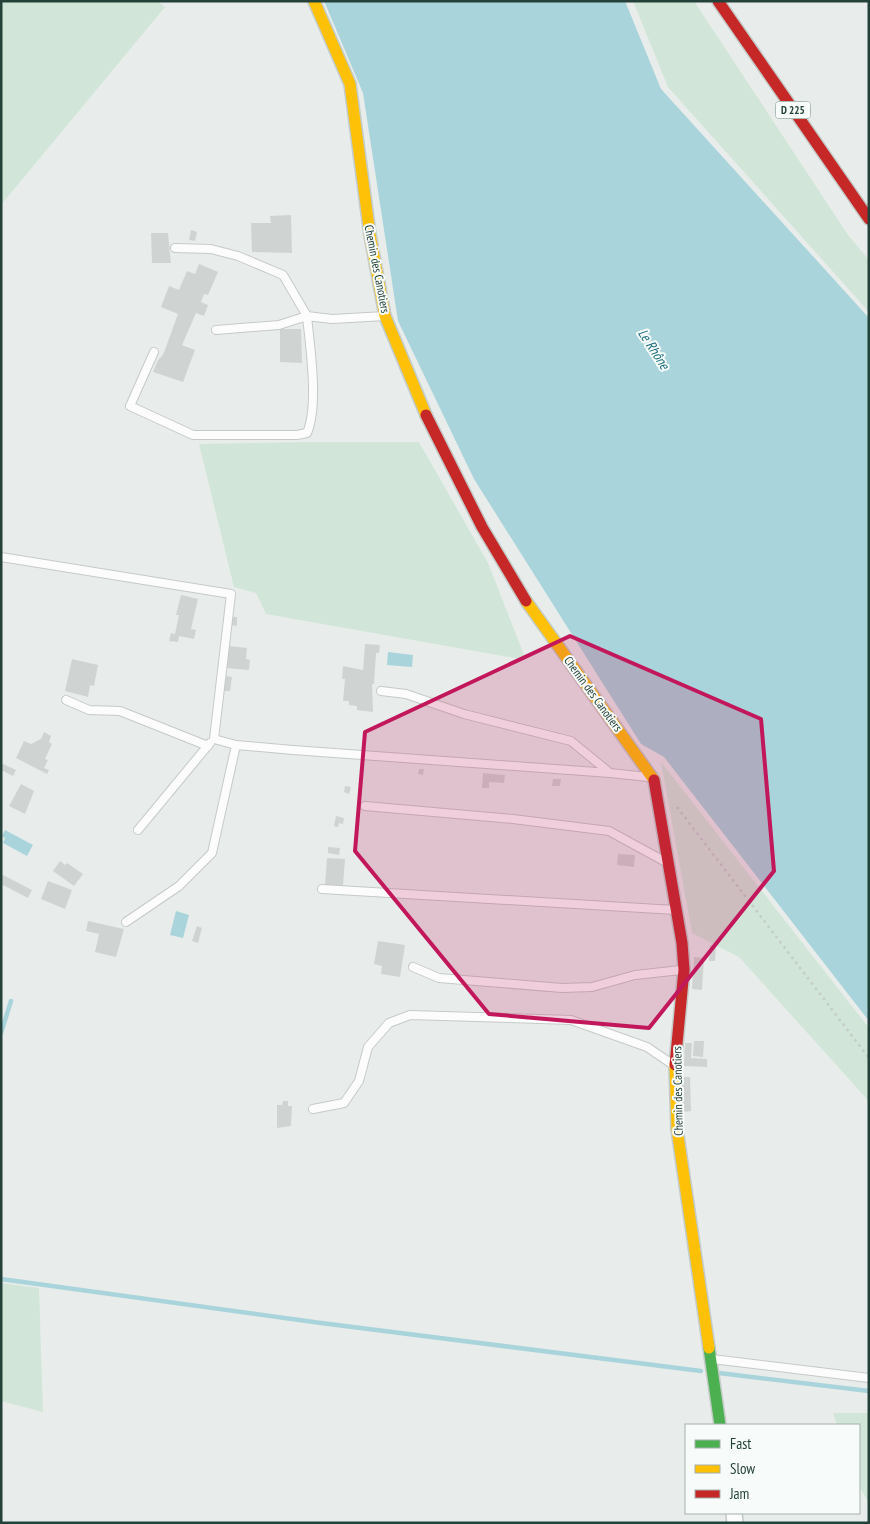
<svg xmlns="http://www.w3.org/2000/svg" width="870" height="1524" font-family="'PT Sans Narrow',sans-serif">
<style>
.green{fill:#d1e6d8}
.water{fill:#a9d4db}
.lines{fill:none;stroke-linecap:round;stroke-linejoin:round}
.stream{stroke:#a9d4db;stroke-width:4.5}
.building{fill:#cfd4d2}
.lane-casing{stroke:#c5cac8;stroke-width:10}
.street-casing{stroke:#c5cac8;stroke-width:18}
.fast-casing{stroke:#c3cbc8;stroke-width:14}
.slow-casing{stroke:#c3cbc8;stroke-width:14}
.jam-casing{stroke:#c3cbc8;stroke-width:14}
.path{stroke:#c3ccca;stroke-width:2.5;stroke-dasharray:2.5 4;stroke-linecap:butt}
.lane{stroke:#fcfcfc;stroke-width:8}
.street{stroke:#fcfcfc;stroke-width:15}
.fast{stroke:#4caf50;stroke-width:11}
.slow{stroke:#ffc107;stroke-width:11}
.jam{stroke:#c62828;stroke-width:11}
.marked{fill:#c2185b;fill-opacity:0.2;stroke:#c2185b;stroke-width:4;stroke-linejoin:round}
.labels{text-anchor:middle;stroke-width:4;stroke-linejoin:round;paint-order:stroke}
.shield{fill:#f7fbf9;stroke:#637a73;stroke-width:1}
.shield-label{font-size:11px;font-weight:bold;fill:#24423a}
.street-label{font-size:12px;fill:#24423a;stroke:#f7fbf9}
.water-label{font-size:14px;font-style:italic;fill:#1c6f80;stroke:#f7fbf9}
</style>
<rect width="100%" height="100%" fill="#e8edeb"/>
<!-- green -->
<path class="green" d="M1 1H157L165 7 1 205Z
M633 1H694L848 235 869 260V312L668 87Z
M307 442H419L488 563 526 660 266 614 256 593 234 587 199 444Z
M661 762 869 1028V1104L866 1098 739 957 692 933Z
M1 1283 39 1288 43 1412 1 1401Z
M833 1413H869V1503L859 1486V1425H837Z"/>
<!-- water -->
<path class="water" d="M324 1H625L661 89 869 318V1021L664 757 641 744 474 479 398 321 363 93Z
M388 652 413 655 412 667 387 665Z
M5 830 33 845 27 856 3 843 5 838 2 836Z
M176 911 189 915 183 938 170 935Z"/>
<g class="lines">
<!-- stream -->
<path class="stream" d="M1 1033 11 1001
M1 1279 321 1323 701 1371
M719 1373 869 1391"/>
</g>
<!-- building -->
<path class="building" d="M291 215 292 253 252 252 251 223H271L270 216Z
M191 230 197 232 195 241 189 240Z
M151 233H168L171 263H152Z
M199 264 218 272 208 295 204 294 201 302 208 305 204 316 196 313 182 345 195 350 183 382 153 372 158 360 163 355 178 314 161 307 169 286 179 290 187 271 195 274Z
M280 329H301L302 363 280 362Z
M181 595 198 599 191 629 196 630 194 639 179 636 178 642 169 641 171 633 175 634 179 615H176Z
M230 617H237V626L230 625Z
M365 644 380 645 379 653H376L374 684H372L373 712 357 710V706L349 705V701H343L345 679H342L343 666 363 670Z
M228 646 247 648 246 659 250 660 249 670 226 668Z
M72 659 98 665 94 686 90 685 88 697 65 691Z
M225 676 232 677 230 691H224Z
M44 732 51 736 49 742 52 744 45 759 48 760 44 768 49 770 47 774 16 758 24 741 31 744 41 739Z
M1 763 16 770 13 776 1 770Z
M419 769H424L423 775 418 774Z
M483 773 505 775 504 783 489 782V788H482Z
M553 779H561L560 786H552Z
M21 784 34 791 25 814 9 806Z
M345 786 351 787 349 794 344 792Z
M336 816 344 818 343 824 339 823 338 827 334 826Z
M328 847 340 848 339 855 328 853Z
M618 854 635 855 634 867 617 865Z
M327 858 345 859 343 886 325 885Z
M60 861 65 865 67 863 83 874 74 886 53 871Z
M1 874 32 890 28 898 1 884Z
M48 881 72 890 65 909 41 899Z
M88 921 124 929 116 957 95 952 99 934 86 931Z
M197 926 202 928 198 943 192 941Z
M378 941 405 945 400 977 381 974 382 966 374 964Z
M710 945 716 946 715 961H709Z
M694 957 704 958 702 990 692 989Z
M694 1041H704L703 1057 693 1056Z
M685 1043H692L691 1058 707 1059V1067L684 1066Z
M681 1077H690L691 1111 683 1112Z
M283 1101H288V1106H292L291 1126 277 1128V1105H282Z"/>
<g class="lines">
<defs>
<path id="lane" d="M175 248 211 249 238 256 283 275 307 316 332 319 385 316
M154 352 130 406 193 435H297L307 433C319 405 310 347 307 316L279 325 216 330
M1 557 231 594 214 739 236 745 293 750 610 773
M381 691 406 694 464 714 571 741 610 773 648 777
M66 700 89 710 120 711 208 746
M365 806 513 819 609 831 664 861
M138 830 210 743
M322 889 675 910
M126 922 179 886 212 853 236 745
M413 967 439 978 562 988 592 987 635 975 681 970
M313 1109 344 1103 359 1081 368 1047 389 1023 410 1015 571 1020 647 1047 672 1064
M712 1359 869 1378"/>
<path id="street" d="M734 1513 735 1523"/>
<path id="fast" d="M709 1348 720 1425"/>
<path id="slow" d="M314 1 350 84 370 235 385 316 426 415
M526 601 654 780
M675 1065 677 1129 709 1348"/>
<path id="jam" d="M718 1 869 219
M426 415 482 527 526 601
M654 780 682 943 684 970 675 1065"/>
</defs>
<!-- lane casing -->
<use href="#lane" class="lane-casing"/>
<!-- street casing -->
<use href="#street" class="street-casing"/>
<!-- fast casing -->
<use href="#fast" class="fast-casing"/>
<!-- slow casing -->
<use href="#slow" class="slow-casing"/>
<!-- jam casing -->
<use href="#jam" class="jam-casing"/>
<!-- path -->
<path class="path" d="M677 807 869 1058"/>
<!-- lane -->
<use href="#lane" class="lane"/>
<!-- street -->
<use href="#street" class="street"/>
<!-- fast -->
<use href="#fast" class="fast"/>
<!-- slow -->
<use href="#slow" class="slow"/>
<!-- jam -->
<use href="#jam" class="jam"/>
</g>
<!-- marked area -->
<path class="marked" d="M570 636 761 719 774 871 649 1028 489 1014 355 851 365 732Z"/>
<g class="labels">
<!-- shield labels -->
<rect class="shield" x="775.5" y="101.5" width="35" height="17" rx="4"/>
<g class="shield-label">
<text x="793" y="114">D 225</text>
</g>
<!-- street labels -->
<g class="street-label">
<text transform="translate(377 269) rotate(79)" y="4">Chemin des Canotiers</text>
<text transform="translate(593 694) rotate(54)" y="4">Chemin des Canotiers</text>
<text transform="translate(678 1091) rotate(-91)" y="4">Chemin des Canotiers</text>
</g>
<!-- water labels -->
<g class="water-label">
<text transform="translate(654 349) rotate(57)" y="5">Le Rhône</text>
</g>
</g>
<!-- border -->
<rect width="870" height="1524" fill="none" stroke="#24423a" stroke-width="5"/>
<!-- legend -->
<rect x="685" y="1424" width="175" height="90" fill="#f7fbf9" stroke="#a3b1ad"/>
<rect x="695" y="1440" width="25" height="8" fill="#4caf50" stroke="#a3b1ad"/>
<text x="730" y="1449" font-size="15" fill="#24423a">Fast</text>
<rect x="695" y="1465" width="25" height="8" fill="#ffc107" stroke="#a3b1ad"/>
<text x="730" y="1474" font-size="15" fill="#24423a">Slow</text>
<rect x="695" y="1490" width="25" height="8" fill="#c62828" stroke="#a3b1ad"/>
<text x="730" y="1499" font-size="15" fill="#24423a">Jam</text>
</svg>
